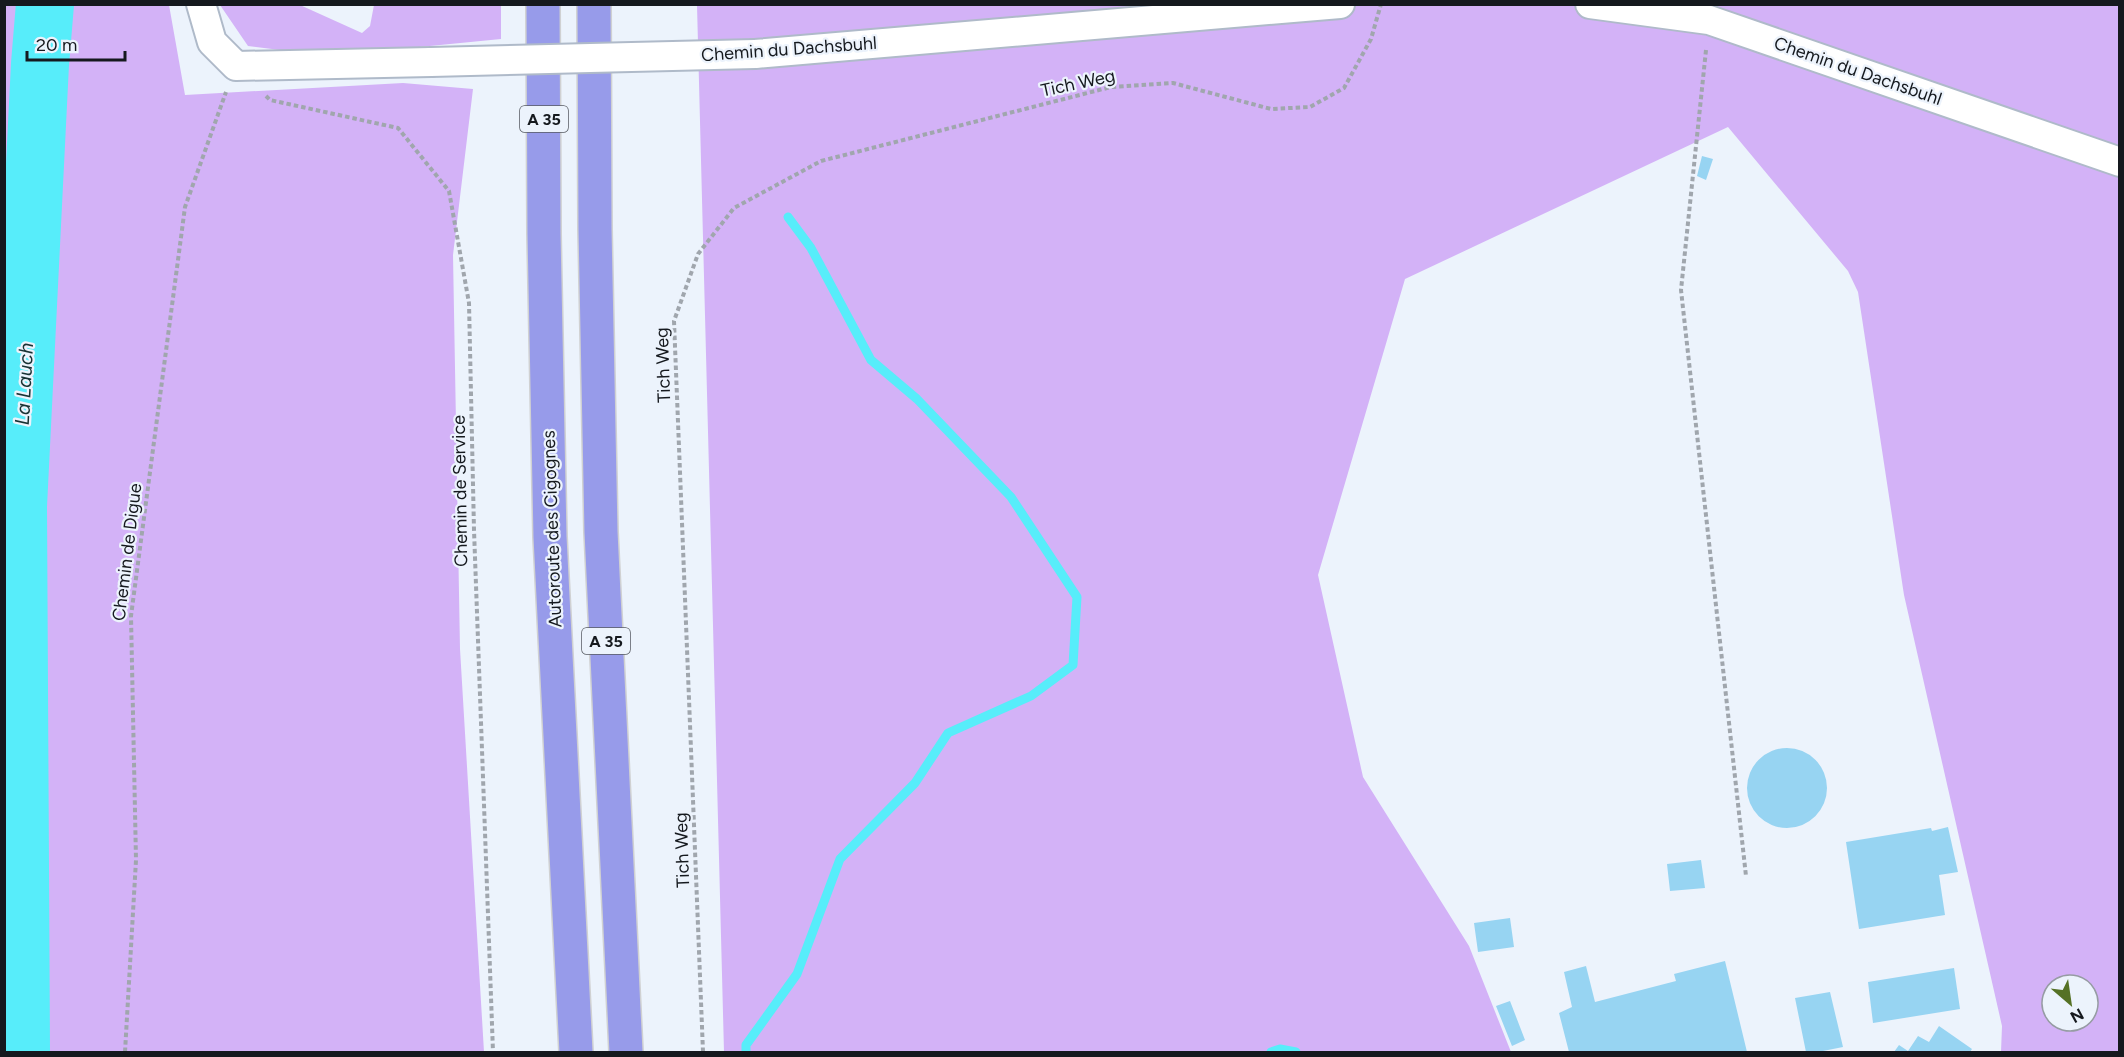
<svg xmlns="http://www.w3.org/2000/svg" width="2124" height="1057" font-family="Figtree,sans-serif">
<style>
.forest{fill:#d3b2f7;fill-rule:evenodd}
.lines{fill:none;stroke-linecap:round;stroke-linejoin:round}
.stream{stroke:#57edfa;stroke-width:9}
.river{stroke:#57edfa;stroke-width:58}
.building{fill:#97d4f2}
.minor-casing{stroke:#afbac9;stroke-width:32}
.motorway-casing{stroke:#d0d1d2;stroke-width:36}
.path{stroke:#a0a6ad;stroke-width:4;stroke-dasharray:4.5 3;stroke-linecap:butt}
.minor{stroke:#fff;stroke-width:28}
.motorway{stroke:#979bea;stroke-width:33}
.minor-bridge-casing{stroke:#afbac9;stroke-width:32;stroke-linecap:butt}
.minor-bridge{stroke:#fff;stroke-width:28}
.labels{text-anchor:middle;stroke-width:4.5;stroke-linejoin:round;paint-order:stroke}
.shield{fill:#ecf3fc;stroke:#565a61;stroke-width:1.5}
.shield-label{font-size:16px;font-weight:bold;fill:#15191e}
.street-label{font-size:18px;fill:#15191e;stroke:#ecf3fc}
.water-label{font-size:20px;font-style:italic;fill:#193234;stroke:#ecf3fc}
</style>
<rect width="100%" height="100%" fill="#ecf3fc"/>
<!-- forest -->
<path class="forest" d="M5 4 169 5 185 95 403 83 473 89 453 255 460 649 484 1052H5Z
M220 5H300L362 33 370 26 374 5H501V39L328 56 248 46Z
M697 5H2119V1052H2001L2002 1026 1904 595 1858 292 1848 271 1728 127 1405 279 1318 575 1363 777 1469 946 1511 1052H724ZM2052 985H2088V1021H2052Z"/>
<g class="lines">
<!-- stream -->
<path class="stream" d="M746 1052V1045L797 974 840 859 915 783 948 733 1031 696 1073 665 1077 597 1011 497 917 399 871 360 811 248 788 217
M1271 1052 1280 1049 1296 1052"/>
<!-- river -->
<path class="river" d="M21 1052 18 506 40 64 45 4"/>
</g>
<!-- building -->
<path class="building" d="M1702 156 1713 159 1706 180 1697 176Z
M1747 788a40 40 0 1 1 80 0a40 40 0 1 1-80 0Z
M1948 827 1958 872 1939 875 1945 915 1859 929 1846 842 1931 828 1932 831Z
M1701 860 1705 888 1670 891 1667 864Z
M1510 918 1514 947 1478 952 1474 923Z
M1725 961 1747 1052H1569L1559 1013 1572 1007 1564 972 1586 966 1595 1002 1676 981 1674 974Z
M1954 968 1960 1009 1873 1023 1868 982Z
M1830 992 1843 1047 1818 1052H1806L1795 998Z
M1510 1001 1525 1040 1512 1046 1496 1006Z
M1939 1026 1972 1049 1970 1052H1894L1899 1045 1908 1051 1918 1036 1929 1042Z"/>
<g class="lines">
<defs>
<path id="minor" d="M201 4 212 42 236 66 431 62
M1590 4 1709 20 2120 162
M755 54 1340 4"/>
<path id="motorway" d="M543 4 544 234 550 537 576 1052
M594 4 595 229 601 532 626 1052"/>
</defs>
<!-- minor casing -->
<use href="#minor" class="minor-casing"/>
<!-- motorway casing -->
<use href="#motorway" class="motorway-casing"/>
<!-- path -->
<path class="path" d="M1706 50 1681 290 1746 876
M266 96 270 100 398 128 449 191 469 303 474 530 493 1052
M125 1052 136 860 131 616 185 207 226 92
M703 1052 674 321 698 254 734 208 821 161 1111 87 1173 83 1271 109 1310 107 1344 88 1371 39 1381 4"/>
<!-- minor -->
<use href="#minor" class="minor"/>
<!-- motorway -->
<use href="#motorway" class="motorway"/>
<defs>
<path id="minor-bridge" d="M431 62 755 54"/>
</defs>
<!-- minor-bridge casing -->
<use href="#minor-bridge" class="minor-bridge-casing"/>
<!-- minor-bridge -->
<use href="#minor-bridge" class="minor-bridge"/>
</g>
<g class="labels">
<!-- shield labels -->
<g class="shield">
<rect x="520" y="106" width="48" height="26" rx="4.5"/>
<rect x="582" y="628" width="48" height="26" rx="4.5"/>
</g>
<g class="shield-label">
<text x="544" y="125">A 35</text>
<text x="606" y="647">A 35</text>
</g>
<!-- street labels -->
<g class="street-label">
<text transform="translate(789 49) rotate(-4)" y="6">Chemin du Dachsbuhl</text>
<text transform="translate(1858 71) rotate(19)" y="6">Chemin du Dachsbuhl</text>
<text transform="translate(1078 83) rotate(-12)" y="6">Tich Weg</text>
<text transform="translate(663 365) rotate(-92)" y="6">Tich Weg</text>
<text transform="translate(460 491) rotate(-91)" y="6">Chemin de Service</text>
<text transform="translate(552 529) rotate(-92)" y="6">Autoroute des Cigognes</text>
<text transform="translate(127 552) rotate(-83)" y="6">Chemin de Digue</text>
<text transform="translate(682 850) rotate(-92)" y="6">Tich Weg</text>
</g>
<!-- water labels -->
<g class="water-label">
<text transform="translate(24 384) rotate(-87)" y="7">La Lauch</text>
</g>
</g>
<!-- border -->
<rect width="2124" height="1057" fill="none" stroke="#15191e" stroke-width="12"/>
<!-- north arrow -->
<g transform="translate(2070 1003) rotate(151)"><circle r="28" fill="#ecf3fc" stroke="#969ca3" stroke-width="1.5"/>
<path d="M0-4.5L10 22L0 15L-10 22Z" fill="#557125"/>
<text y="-9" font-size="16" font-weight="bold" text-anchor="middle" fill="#15191e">N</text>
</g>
<!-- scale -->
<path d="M27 51v9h98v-9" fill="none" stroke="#15191e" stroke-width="3"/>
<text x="36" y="51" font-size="18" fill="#15191e" stroke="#ecf3fc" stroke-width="4.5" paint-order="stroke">20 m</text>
</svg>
